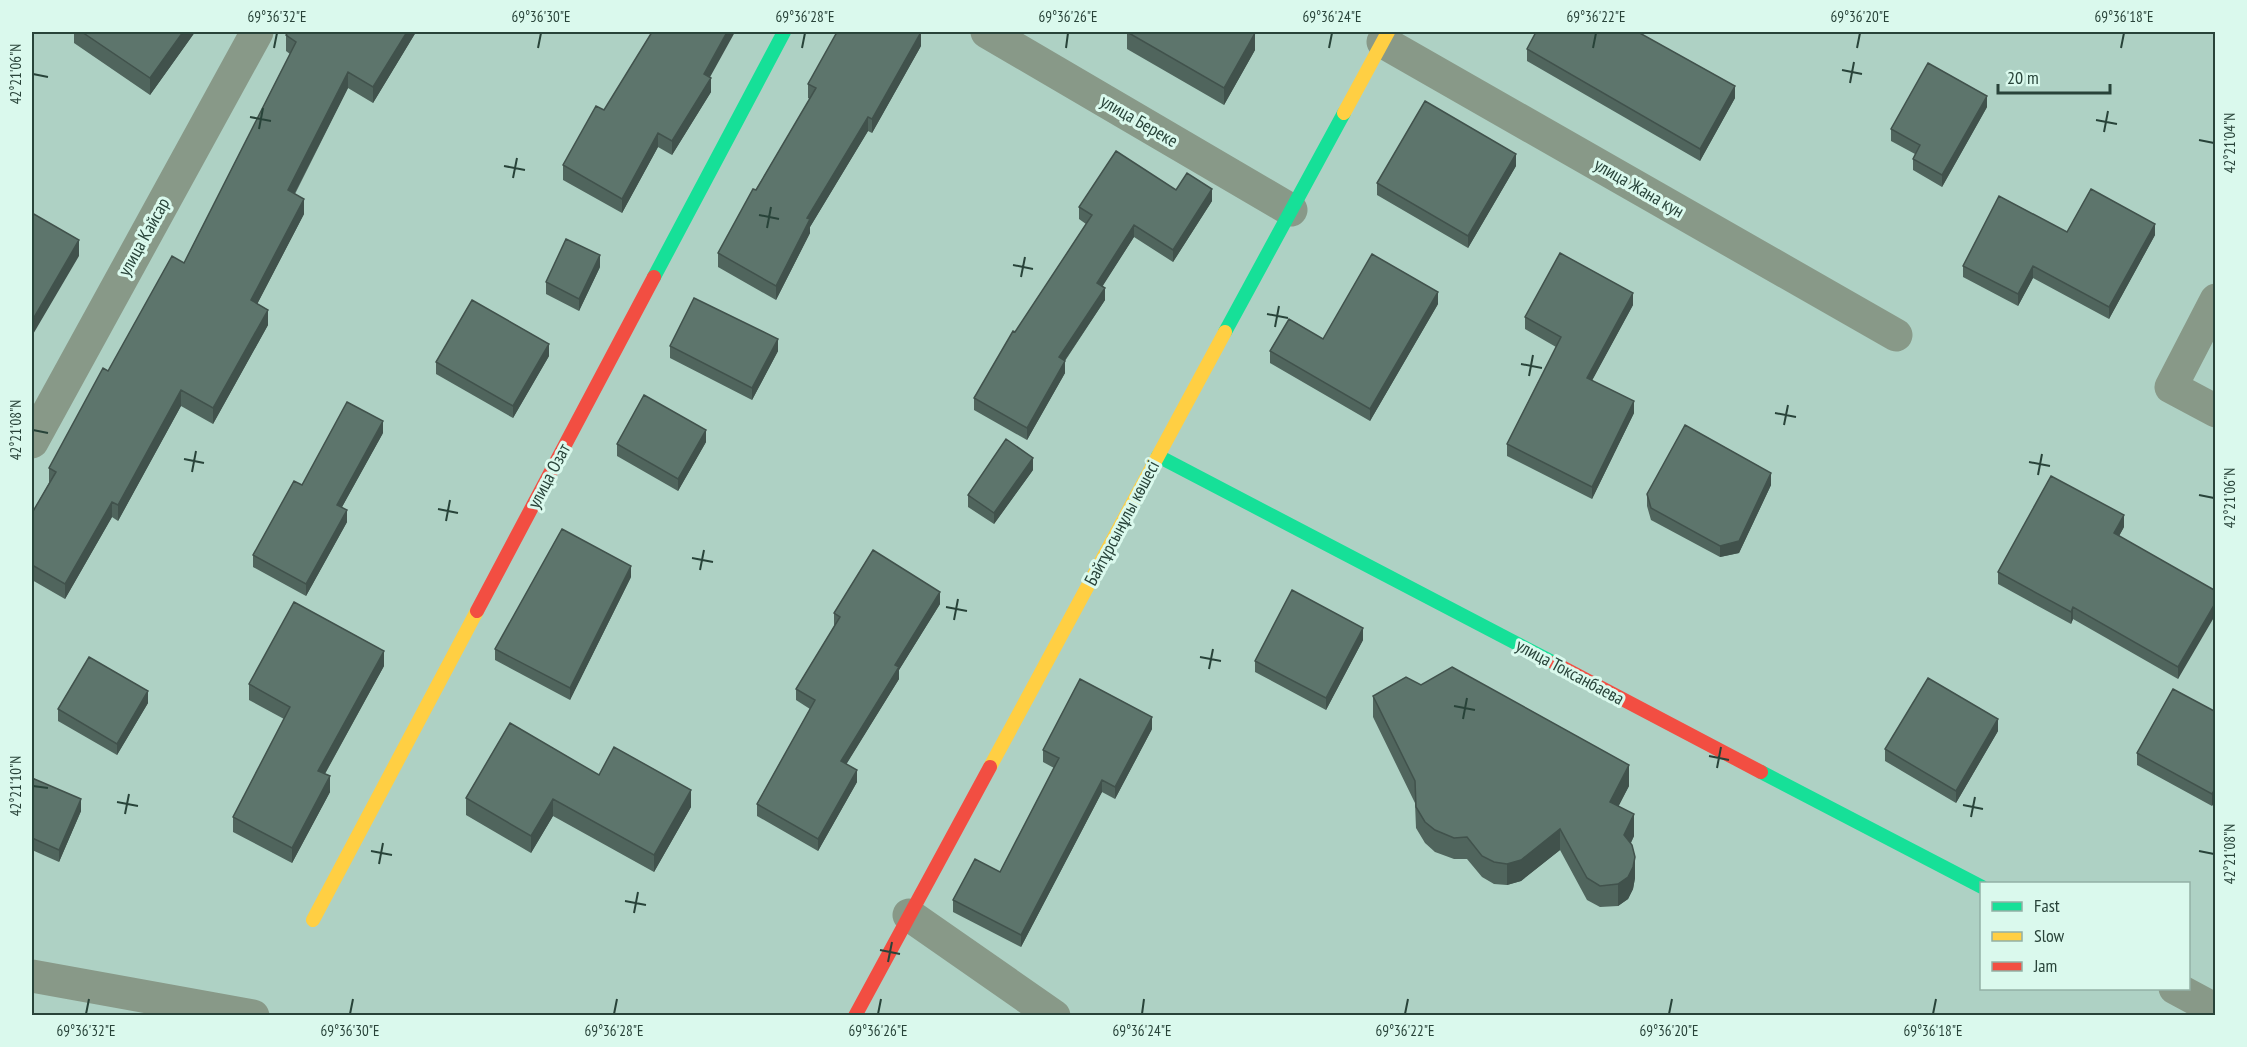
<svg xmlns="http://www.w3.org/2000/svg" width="2247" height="1047" font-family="'PT Sans Narrow',sans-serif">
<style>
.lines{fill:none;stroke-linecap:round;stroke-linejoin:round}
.street{stroke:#898;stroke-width:33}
.fast{stroke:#16e098;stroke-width:14}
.slow{stroke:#ffcf43;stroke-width:14}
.jam{stroke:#f24e42;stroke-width:14}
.wall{fill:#50655d}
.shaded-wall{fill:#41524c}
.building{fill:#5d756c;stroke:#41524c;stroke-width:1.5}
.ticks{fill:none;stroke:#284339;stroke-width:2}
.labels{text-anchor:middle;stroke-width:6;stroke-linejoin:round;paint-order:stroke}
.street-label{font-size:18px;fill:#284339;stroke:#daf9ed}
.neatline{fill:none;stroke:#284339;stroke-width:2}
.ticks-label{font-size:15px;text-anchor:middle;fill:#284339}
</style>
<rect width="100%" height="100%" fill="#aed1c4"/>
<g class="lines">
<!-- street -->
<path class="street" d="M987 32 1291 210
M1383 42 1896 335
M2216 300 2171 387 2216 411
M32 442 257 32
M909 915 1054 1016
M32 976 253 1016
M2175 988 2216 1010"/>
<!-- fast -->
<path class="fast" d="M654 277 784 32
M1225 332 1344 113
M1158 456 1554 663
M1761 772 1982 887"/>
<!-- slow -->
<path class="slow" d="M1344 113 1388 32
M990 767 1225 332
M313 920 477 611"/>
<!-- jam -->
<path class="jam" d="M477 611 654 277
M1554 663 1761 772
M855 1016 990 767"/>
</g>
<!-- wall -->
<path class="wall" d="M74 32H195L150 95 74 43Z
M416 32 373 103 348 88 295 194 304 214 257 304 268 325 213 424 181 406 118 521 112 517 65 599 32 580V513L49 483V468L108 371 184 263 290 54 286 51V35Z
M1127 32 1255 50 1224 105 1127 49Z
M921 46 872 133 868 131 810 227V233L776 300 718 267V253L810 99 808 98V84Z
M1527 49 1735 98 1700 161 1527 61Z
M710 77 711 92 672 155 658 147 622 213 563 180V165L604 110Z
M1987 107 1942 187 1913 170V159L1915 154 1891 141V129Z
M1516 166 1468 248 1377 195V183Z
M1176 190 1212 201 1173 262 1134 237 1102 286 1105 300 1065 361V373L1027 440 974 410V398L1015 332 1086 224 1079 219V207Z
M2067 232 2155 235 2109 319 2033 278 2018 306 1963 277V266Z
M600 267 579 311 546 294V282Z
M1438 304 1370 421 1270 363V351L1323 339Z
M1633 305 1592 380 1634 413 1592 499 1507 456V444L1556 347 1525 329V317Z
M670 346 778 351 752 400 670 358Z
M549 356 513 418 436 374V362Z
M383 433 342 507 347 522 306 596 253 567V555L302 485Z
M706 442 678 491 617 456V444Z
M1033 470 994 524 968 507V495Z
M1771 485 1739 553 1720 557 1651 520 1647 506V494Z
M2124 527 2119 536 2216 591 2178 679 2073 619 2071 624 1998 584V572Z
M631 577 570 700 495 660V649Z
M940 604 899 670V679L846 764 857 782 818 851 757 816V804L810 709 796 700V689L835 625H834V613Z
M1363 640 1326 710 1255 672V661Z
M384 666 325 774 330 792 292 863 233 832V817L284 719 249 700V684Z
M1421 685 1629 786 1618 806 1634 836 1631 843 1635 878 1633 889 1628 899 1618 906 1600 907 1587 900 1560 850 1521 881 1507 885 1494 884 1482 877 1467 859H1454L1435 852 1425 843 1416 828 1415 803 1373 717V696Z
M148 703 117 755 58 721V709Z
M2216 712V799L2212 806 2137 765V753Z
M1152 729 1115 799 1102 792 1021 947 953 912V900L1000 872 1054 768 1043 762V750Z
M1998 731 1956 803 1885 761V749Z
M599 775 691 807 654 872 553 816 531 853 466 815V798Z
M32 778 81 811 59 862 32 850Z"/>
<!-- shaded-wall -->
<path class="shaded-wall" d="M183 32H195L150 95V78Z
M407 32H416L373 103V87Z
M727 32H735L704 88V74Z
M921 32V46L872 133V119Z
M1255 33V50L1224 105V88Z
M348 72V88L288 206V190Z
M711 78V92L672 155V141Z
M1735 86V98L1700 161V149Z
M1987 96V107L1942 187V175Z
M868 117V131L810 227V233L776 300V286L807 218Z
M658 133V147L622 213V199Z
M1516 154V166L1468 248V236Z
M1212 189V201L1173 262V250Z
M304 199V214L251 316V300Z
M2155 224V235L2109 319V307Z
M1134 225V237L1097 295V283Z
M79 240V256L32 336V321Z
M600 255V267L579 311V299Z
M2033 266V278L2018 306V294Z
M1105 288V300L1059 369V357Z
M1438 292V304L1370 421V409Z
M1633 293V305L1587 390V378Z
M268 310V325L213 424V408Z
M778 339V351L752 400V388Z
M549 344V356L513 418V406Z
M1065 361V373L1027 440V428Z
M181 390V406L118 521V505Z
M1634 401V413L1592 499V487Z
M383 421V433L337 516V505Z
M706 430V442L678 491V479Z
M1033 458V470L994 524V513Z
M1771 473V485L1739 553 1720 557V546Z
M112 502V517L65 599V584Z
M347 510V522L306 596V584Z
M2124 515V527L2114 545V533Z
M631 566V577L570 700V688Z
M940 592V604L899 670V679L841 773V761L895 665Z
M2216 602V614L2178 679V667Z
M2073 607V619L2071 624V612Z
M1363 628V640L1326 710V698Z
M384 651V666L318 786V771Z
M148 691V703L117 755V744Z
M1152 717V729L1115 799V787Z
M1998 719V731L1956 803V791Z
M1629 765V786L1610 823V802Z
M857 770V782L818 851V839Z
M330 776V792L292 863V848Z
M1102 780V792L1021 947V935Z
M2216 787V799L2212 806V794Z
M691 790V807L654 872V855Z
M81 799V811L59 862V850Z
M553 799V816L531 853V836Z
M1634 814V836L1624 856V835Z
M1560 829V850L1521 881 1507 885V864Z
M1635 857V878L1633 889 1628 899 1618 906V884Z"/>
<!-- building -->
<path class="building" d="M82 32H183L150 78Z
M288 32H407L373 87 348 72 288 190 304 199 251 300 268 310 213 408 181 390 118 505 112 502 65 584 32 565V513L56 472 49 468 103 368 108 371 172 256 184 263 296 42 286 35Z
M652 32H727L704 74 711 78 672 141 658 133 622 199 563 165 596 106 604 110Z
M837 32H921L872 119 868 117 807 218 810 219 776 286 718 253 753 189 756 190 816 88 808 84Z
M1127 32H1252L1255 33 1224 88Z
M1536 32H1638L1735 86 1700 149 1527 49Z
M1928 63 1987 96 1942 175 1913 159 1920 145 1891 129Z
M1425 101 1516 154 1468 236 1377 183Z
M1116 151 1176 190 1187 173 1212 189 1173 250 1134 225 1097 283 1105 288 1059 357 1065 361 1027 428 974 398 1013 331 1015 332 1092 215 1079 207Z
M2091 189 2155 224 2109 307 2033 266 2018 294 1963 266 1999 196 2067 232Z
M32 213 79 240 32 321Z
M566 239 600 255 579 299 546 282Z
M1560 253 1633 293 1587 378 1634 401 1592 487 1507 444 1561 337 1525 317Z
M1372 254 1438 292 1370 409 1270 351 1289 319 1323 339Z
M694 298 778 339 752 388 670 346Z
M472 300 549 344 513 406 436 362Z
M644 395 706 430 678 479 617 444Z
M347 402 383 421 337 505 347 510 306 584 253 555 294 481 302 485Z
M1685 425 1771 473 1739 541 1720 546 1651 508 1647 494Z
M1006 439 1033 458 994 513 968 495Z
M2051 476 2124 515 2114 533 2216 591V602L2178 667 2073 607 2071 612 1998 572Z
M562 529 631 566 570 688 495 649Z
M873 550 940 592 895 665 899 667 841 761 857 770 818 839 757 804 815 700 796 689 840 617 834 613Z
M1292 590 1363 628 1326 698 1255 661Z
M294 602 384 651 318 771 330 776 292 848 233 817 290 707 249 684Z
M89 657 148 691 117 744 58 709Z
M1452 667 1629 765 1610 802 1634 814 1624 835 1632 845 1635 857 1633 867 1628 877 1618 884 1600 886 1587 878 1560 829 1521 860 1507 864 1494 862 1482 856 1467 837 1454 838 1435 830 1425 822 1416 807 1415 781 1373 696 1406 677 1421 685Z
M1928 678 1998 719 1956 791 1885 749Z
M1080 679 1152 717 1115 787 1102 780 1021 935 953 900 975 859 1000 872 1059 758 1043 750Z
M2173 689 2216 712V787L2212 794 2137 753Z
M510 723 599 775 614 747 691 790 654 855 553 799 531 836 466 798Z
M32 778 81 799 59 850 32 838Z"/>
<!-- ticks -->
<path class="ticks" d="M274 48 277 33M538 48 541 33M802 48 805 33M1066 48 1068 33M1329 48 1332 33M1593 48 1596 33M1857 48 1860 33M2121 48 2124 33M1842 70 1862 74M33 74 48 77M1850 83 1854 62M250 117 271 121M2096 120 2117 124M259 129 263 108M2104 132 2108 111M2199 140 2214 143M504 166 525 170M513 178 517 158M759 215 779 219M767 228 771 207M1013 265 1033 269M1021 277 1025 257M1267 314 1288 318M1275 327 1279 306M1521 364 1542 368M1529 376 1533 355M1775 413 1796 417M1784 425 1788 405M33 430 48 433M184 459 204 463M2029 462 2050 466M192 472 196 451M2038 475 2042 454M2199 495 2214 498M438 509 458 513M446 521 450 500M692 558 713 562M700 570 704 550M946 607 967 611M954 620 958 599M1200 657 1221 661M1209 669 1213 649M1454 706 1475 710M1463 719 1467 698M1709 756 1729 760M1717 768 1721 747M33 786 48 788M117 802 138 806M1963 805 1983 809M125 814 129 794M1971 817 1975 797M371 851 392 855M2199 851 2214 854M379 864 383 843M625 901 646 905M634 913 638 892M880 950 900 954M888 962 892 942M86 1014 89 999M350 1014 353 999M614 1014 617 999M878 1014 881 999M1142 1014 1144 999M1405 1014 1408 999M1669 1014 1672 999M1933 1014 1936 999"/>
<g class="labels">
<!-- street labels -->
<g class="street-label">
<text transform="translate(1139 121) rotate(30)" y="6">улица Береке</text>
<text transform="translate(1639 188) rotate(30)" y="6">улица Жана кун</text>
<text transform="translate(144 237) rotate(-61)" y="6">улица Кайсар</text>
<text transform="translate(549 476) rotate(-62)" y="6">улица Озат</text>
<text transform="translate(1122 523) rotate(-62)" y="6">Байтұрсынұлы көшесі</text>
<text transform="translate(1570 672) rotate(28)" y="6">улица Токсанбаева</text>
</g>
</g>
<!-- border -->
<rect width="2247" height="1047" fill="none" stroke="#daf9ed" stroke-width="66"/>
<!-- legend -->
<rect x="1980" y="882" width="210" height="108" fill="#daf9ed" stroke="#93b0a5" stroke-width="1.5"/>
<rect x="1992" y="902" width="30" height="9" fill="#16e098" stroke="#93b0a5" stroke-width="1.5"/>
<text x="2034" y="912" font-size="18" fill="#284339">Fast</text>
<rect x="1992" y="932" width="30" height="9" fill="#ffcf43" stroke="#93b0a5" stroke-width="1.5"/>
<text x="2034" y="942" font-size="18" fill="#284339">Slow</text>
<rect x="1992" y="962" width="30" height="9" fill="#f24e42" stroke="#93b0a5" stroke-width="1.5"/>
<text x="2034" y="972" font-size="18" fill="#284339">Jam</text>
<!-- scale -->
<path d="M1998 84v9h112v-9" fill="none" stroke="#284339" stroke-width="3"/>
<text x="2007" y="84" font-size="18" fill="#284339" stroke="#daf9ed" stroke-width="4.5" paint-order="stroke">20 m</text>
<rect x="33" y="33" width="2181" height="981" class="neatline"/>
<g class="ticks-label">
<text x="277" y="22">69°36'32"E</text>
<text x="541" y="22">69°36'30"E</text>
<text x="805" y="22">69°36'28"E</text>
<text x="1068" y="22">69°36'26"E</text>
<text x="1332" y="22">69°36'24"E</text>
<text x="1596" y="22">69°36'22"E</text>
<text x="1860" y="22">69°36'20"E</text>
<text x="2124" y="22">69°36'18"E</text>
<text transform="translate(16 74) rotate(-90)" y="5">42°21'06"N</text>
<text transform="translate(2230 143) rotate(-90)" y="5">42°21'04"N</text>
<text transform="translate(16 430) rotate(-90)" y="5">42°21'08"N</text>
<text transform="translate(2230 498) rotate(-90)" y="5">42°21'06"N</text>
<text transform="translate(16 786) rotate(-90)" y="5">42°21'10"N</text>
<text transform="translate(2230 854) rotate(-90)" y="5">42°21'08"N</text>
<text x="86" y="1036">69°36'32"E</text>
<text x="350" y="1036">69°36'30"E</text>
<text x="614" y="1036">69°36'28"E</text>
<text x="878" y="1036">69°36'26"E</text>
<text x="1142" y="1036">69°36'24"E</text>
<text x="1405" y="1036">69°36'22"E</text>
<text x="1669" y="1036">69°36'20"E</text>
<text x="1933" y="1036">69°36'18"E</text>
</g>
</svg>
